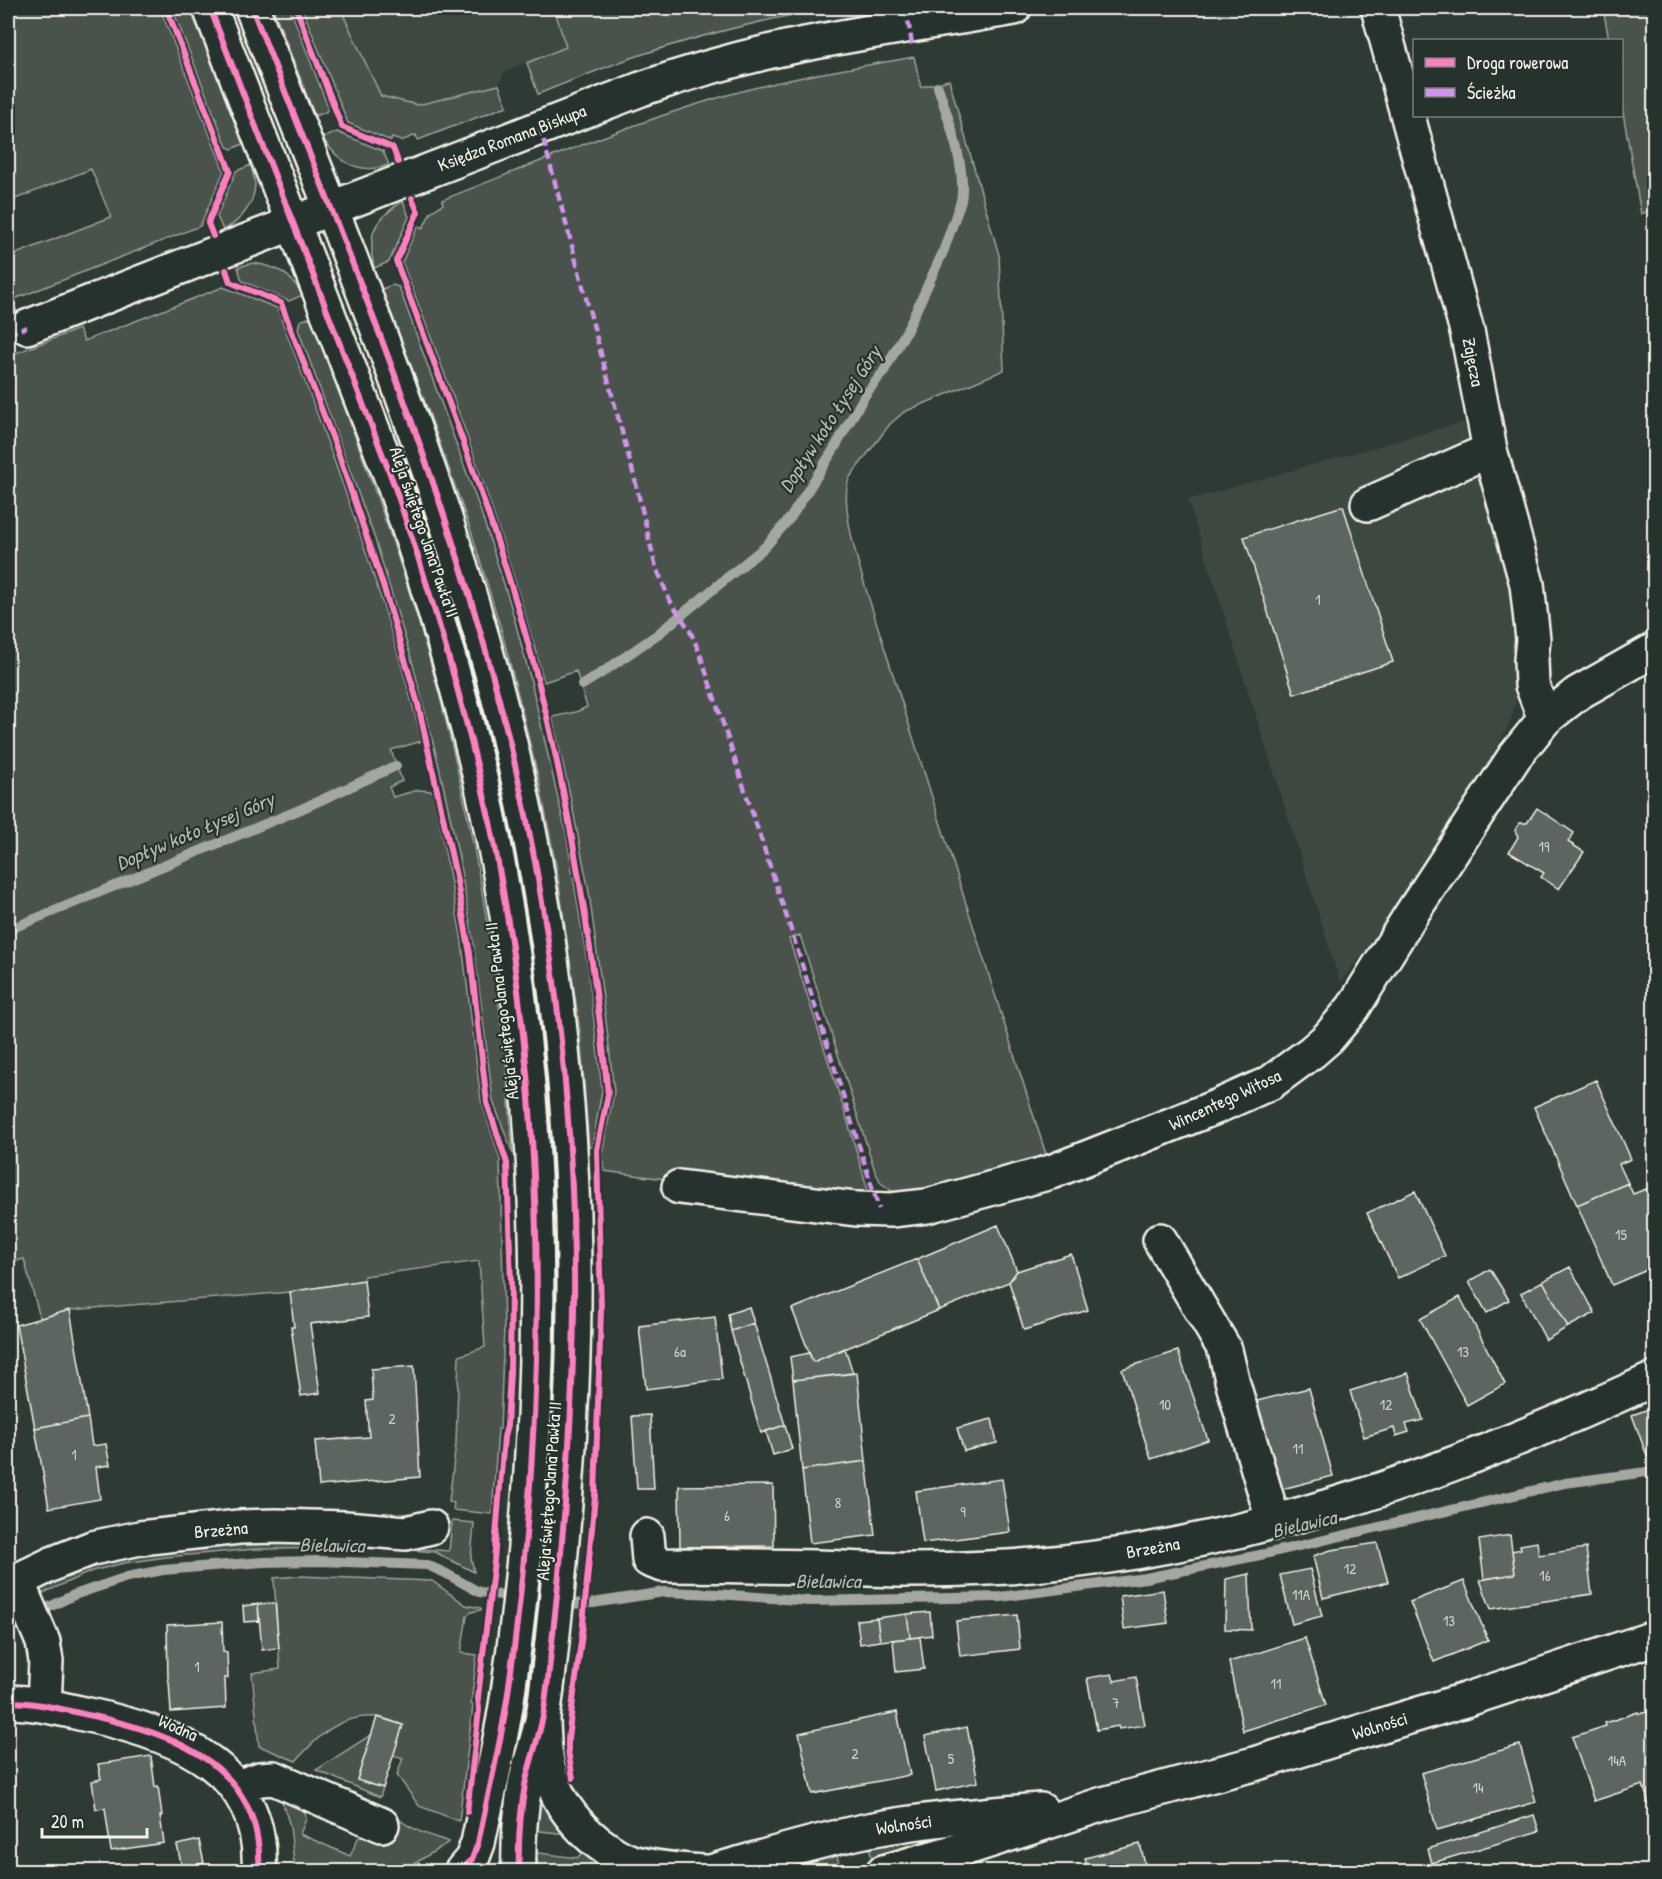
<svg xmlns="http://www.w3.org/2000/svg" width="1662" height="1879" font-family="'Patrick Hand',sans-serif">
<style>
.built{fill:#3c4841}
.green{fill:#48524c;stroke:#9ea29a;stroke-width:1.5}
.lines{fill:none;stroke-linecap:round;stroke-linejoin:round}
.stream{stroke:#a4a8a0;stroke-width:10}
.building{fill:#5c655e;stroke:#f4f1e8;stroke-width:1.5}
.minor-casing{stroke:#f4f1e8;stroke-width:38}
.major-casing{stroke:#f4f1e8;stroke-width:38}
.minor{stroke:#26332d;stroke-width:33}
.major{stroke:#26332d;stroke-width:33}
.quiet{stroke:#d193ec;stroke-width:4.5;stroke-dasharray:9 4.5;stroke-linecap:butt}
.cycleway-casing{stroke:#26332d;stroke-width:10}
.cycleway{stroke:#ff80c0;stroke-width:6}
.labels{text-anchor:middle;stroke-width:4.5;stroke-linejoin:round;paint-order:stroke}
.number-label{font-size:15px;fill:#cecec6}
.street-label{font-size:18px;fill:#f4f1e8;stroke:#26332d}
.water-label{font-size:20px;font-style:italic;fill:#b8bab2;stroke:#26332d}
</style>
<rect width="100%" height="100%" fill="#2e3b34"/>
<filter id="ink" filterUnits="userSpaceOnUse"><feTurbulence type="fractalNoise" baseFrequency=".0167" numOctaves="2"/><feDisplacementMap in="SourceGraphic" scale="12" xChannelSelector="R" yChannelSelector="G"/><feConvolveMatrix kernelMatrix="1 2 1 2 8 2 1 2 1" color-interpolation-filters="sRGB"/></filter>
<g filter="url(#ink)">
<!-- built -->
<path class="built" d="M340 8H554L566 47 504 72 499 85 418 105 381 96Z
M1464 422 1493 519 1507 575 1519 653 1516 701 1509 725 1488 763 1365 952 1340 982 1188 500Z"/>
<!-- green -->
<path class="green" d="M8 8H160L224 171 200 226 12 300 17 313 8 316V257L111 217 91 169 8 202Z
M172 8H190L243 144 232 149 227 147Z
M273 8H290L328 107 326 112 315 116Z
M302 8H340L381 96 418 105 499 85 507 106 418 140 416 135 401 141 392 138 391 141 348 123Z
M554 8H828C761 20 693 37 628 59 598 70 568 82 538 94L527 63 566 47Z
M1603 8H1654V209L1641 214 1622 107V40H1609Z
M914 57 921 87 949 80 999 255 1004 370 904 412 890 424 850 477C836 504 866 588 875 618L1049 1164 900 1197 881 1183 875 1171 800 935 789 939 847 1119 869 1194 796 1196 604 1171 603 1148 614 1092 607 1029 589 892 570 795 552 717 576 712 587 707 576 671 544 682C506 539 456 400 402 262L418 226 423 228 431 212 443 204 442 200C532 165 621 127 714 99 780 79 847 69 914 57Z
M337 132 383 151 389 165C360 175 338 163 323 138Z
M251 165C252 171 255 179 255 185 254 205 240 222 223 230L217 216 236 171Z
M403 201 409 217 389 262 374 268C367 232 374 220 403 201Z
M253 263C279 267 289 273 303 295L289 301 242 281 238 267Z
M392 285 399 287 481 512 510 603 530 677 566 833 588 968 602 1090 592 1147H589L580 1032 557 871 539 781 519 698 501 629 471 531 428 410 382 289Z
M223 287 277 308C332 450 384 593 422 741L391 750 402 781 389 787 393 797 418 790 433 791 435 799 461 935 481 1100 500 1159 504 1327 500 1429H498L492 1514 453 1510 454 1503 449 1502 456 1443 459 1356 485 1347 479 1261 364 1276V1280L290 1292 70 1310 40 1318 24 1259 8 1263V363L13 354 79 329 84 341Z
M311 317C360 450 412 583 446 721 473 831 493 942 505 1055 509 1088 510 1121 513 1154L493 1101 474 946 458 853 438 762 412 661 375 539 298 329 300 321Z
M452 1521 474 1523 471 1558 474 1572 435 1552 385 1548 255 1549 166 1557 124 1563 92 1571 39 1595 38 1592 43 1584 92 1564 127 1555 250 1542 296 1540 449 1551Z
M298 1576 432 1581 466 1605 481 1608V1610L471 1612 467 1616 461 1653 477 1655 471 1704 473 1705 459 1821 419 1806 397 1775 403 1758 393 1755 403 1725C394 1722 384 1717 375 1717 340 1714 317 1737 296 1761L259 1746 252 1673 280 1669 274 1578Z
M372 1734 357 1779 383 1788 380 1797 316 1770Z
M538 1789 567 1834 532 1830Z
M281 1798 305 1809 306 1819 300 1834 350 1856 358 1838 368 1835 394 1815C410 1830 429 1835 449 1842L403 1871H295L290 1826Z
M991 1826 872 1860 869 1845Z
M584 1851 622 1871H534L532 1852 577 1858Z
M836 1851 840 1869 829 1872H762Z"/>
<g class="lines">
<!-- stream -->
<path class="stream" d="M582 685 603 672 658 634 765 547 791 517 834 449 865 395 884 371 908 328 943 252 961 201C967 168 948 118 938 87
M8 930 299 810 396 766
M8 1627 74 1595 127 1577 163 1570 263 1562 319 1561 427 1565 445 1573 479 1592 568 1604 593 1603 664 1592 718 1594 809 1601 1000 1597 1146 1578 1265 1554 1565 1483 1654 1471"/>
</g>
<!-- building -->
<path class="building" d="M1343 506 1393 662 1294 694 1244 537Z
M1537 808 1574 833 1568 842 1584 852 1559 889 1541 877 1544 873 1509 852 1518 837 1515 830 1520 823H1527Z
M1596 1080 1631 1159 1619 1164 1628 1183 1577 1205 1534 1107Z
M1628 1183 1633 1194 1646 1189 1654 1208V1227L1650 1229 1654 1240V1267L1612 1285 1577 1205Z
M1415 1191 1445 1256 1398 1278 1367 1213Z
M998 1225 1017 1271 1009 1282 939 1310 917 1259Z
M1071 1254 1088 1310 1024 1330 1009 1282 1017 1271Z
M917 1259 939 1310 813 1362 792 1309Z
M1570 1267 1595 1313 1568 1327 1543 1281Z
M1490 1269 1509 1300 1487 1313 1469 1282Z
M364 1280 368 1317 310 1324 320 1393 301 1396 291 1327H294L290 1292Z
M1543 1281 1568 1327 1546 1340 1521 1293Z
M1460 1297 1505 1384 1467 1405 1420 1319Z
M749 1307 754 1323 731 1331 728 1314Z
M70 1310 88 1418 35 1428 16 1325Z
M715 1317 722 1379 646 1389 639 1326Z
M754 1323 785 1425 761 1433 731 1331Z
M845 1348 853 1373 793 1380 790 1357 809 1353 813 1362Z
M1178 1351 1208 1440 1151 1459 1122 1369Z
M414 1366 420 1477 319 1486 315 1441 369 1437 366 1401 373 1400 371 1369Z
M857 1373 866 1461 802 1470 793 1380Z
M1408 1373 1423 1420 1406 1424 1409 1432 1396 1436 1394 1428 1364 1437 1350 1391Z
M1309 1388 1333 1476 1282 1489 1257 1401Z
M1654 1407V1453L1647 1456 1632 1415Z
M650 1415 654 1489H637L632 1416Z
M88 1418 92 1446 106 1444 110 1465 96 1467 100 1499 49 1508 35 1428Z
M992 1419 997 1443 964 1451 957 1428Z
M785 1425 792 1449 773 1455 766 1431Z
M866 1461 875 1535 810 1543 802 1470Z
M1002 1479 1010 1532 923 1543 916 1491Z
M773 1485 774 1546 680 1547 679 1486Z
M1510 1535 1515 1574 1484 1579 1479 1540Z
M1537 1542 1539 1555 1586 1548 1592 1594 1491 1609 1480 1580 1515 1574 1512 1551 1521 1549 1520 1545Z
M1377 1543 1388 1582 1323 1598 1313 1556 1331 1550Z
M1310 1569 1322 1616 1292 1624 1280 1575Z
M1249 1574 1251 1630 1225 1629 1226 1579Z
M1464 1581 1488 1640 1434 1662 1410 1602Z
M1163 1590 1168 1623 1124 1629 1120 1596Z
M275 1603 279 1648 262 1650 258 1604Z
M258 1604 259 1621 244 1622 243 1606Z
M930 1612 932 1635 910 1638 907 1614Z
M907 1614 910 1638 880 1641 877 1618Z
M1017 1615 1020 1649 960 1656 956 1621Z
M877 1618 880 1641 860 1644 857 1620Z
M222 1622 223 1651 227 1652 228 1678H225L226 1708 171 1712 169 1681 168 1680 167 1625Z
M920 1637 924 1669 896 1672 893 1640Z
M1305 1638 1326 1705 1243 1731 1229 1662Z
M1112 1674 1114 1681 1136 1677 1145 1725 1119 1729 1118 1726 1097 1730 1087 1678Z
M1654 1710V1805L1650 1806 1643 1785 1594 1801 1572 1737 1606 1726 1605 1723 1638 1712 1639 1714Z
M897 1712 910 1775 812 1794 799 1733Z
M377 1717 403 1725 383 1788 357 1780Z
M967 1727 978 1782 936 1791 925 1736Z
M1520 1745 1536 1802 1437 1830 1421 1773Z
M151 1756 155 1787 158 1786 162 1816H160L164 1843 111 1851 105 1808 96 1809 92 1781 101 1779 98 1764Z
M1534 1815 1539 1831 1432 1863 1428 1849Z
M199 1840 204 1863 182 1868 177 1845Z
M1140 1844 1147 1872H1088L1085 1858Z
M41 1864 42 1872H10V1868Z"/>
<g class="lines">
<defs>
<path id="minor" d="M1378 8 1467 331 1490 450 1527 584 1533 639 1531 660 1532 685 1545 719
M27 327 293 223 641 89C684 74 728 61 772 51 852 33 934 22 1014 8
M1368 504 1490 450
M679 1187 856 1209 891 1210 927 1206 1051 1172 1216 1107 1270 1083 1312 1052 1328 1038 1353 1008 1410 916 1515 756 1545 719 1578 693 1654 650
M1160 1240 1225 1350 1233 1384 1274 1523
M647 1536 649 1560 663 1565C714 1565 766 1566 817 1567 848 1568 879 1570 909 1570 942 1570 975 1569 1007 1567 1236 1552 1448 1474 1654 1379
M17 1581 43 1642 46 1661 44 1705
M8 1585 54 1563 92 1548 140 1538 239 1527 275 1526 345 1528 406 1533 431 1527
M8 1702C37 1702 65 1710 93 1716 178 1735 265 1768 259 1872
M543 1720C544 1772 555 1807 596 1841 607 1849 618 1858 632 1862 655 1869 680 1870 704 1872
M237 1787 260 1779 274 1778 382 1825
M710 1872C763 1857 815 1841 869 1830 926 1819 984 1815 1041 1810
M883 1872 967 1848 1103 1804 1254 1764 1465 1700 1654 1638"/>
<path id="major" d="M210 8 392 479C430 589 463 699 488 813 549 1102 549 1402 508 1693 501 1744 488 1793 478 1843L472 1859 461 1872
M252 8C334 217 421 425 483 641 545 856 576 1083 574 1307 573 1407 566 1506 556 1605 552 1640 549 1676 544 1710 540 1736 530 1760 525 1785 520 1814 518 1843 519 1872"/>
</defs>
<!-- minor casing -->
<use href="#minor" class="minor-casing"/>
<!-- major casing -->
<use href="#major" class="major-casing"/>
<!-- minor -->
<use href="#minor" class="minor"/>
<!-- major -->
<use href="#major" class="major"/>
<!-- quiet -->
<path class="quiet" d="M906 8 912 44
M540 127 635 480 655 564 669 599 690 631 699 651 793 936 879 1209
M8 334 27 327"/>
<defs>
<path id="cycleway" d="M166 8 230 171 208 223 213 236
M210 8 392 479C430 589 463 699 488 813 549 1102 549 1402 508 1693 501 1744 488 1793 478 1843L472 1859 461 1872
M252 8C334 217 421 425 483 641 545 856 576 1083 574 1307 573 1407 566 1506 556 1605 552 1640 549 1676 544 1710 540 1736 530 1760 525 1785 520 1814 518 1843 519 1872
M296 8 342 127 393 148 398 162
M412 198 418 212 396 261C446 394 497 527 534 665 570 803 592 943 607 1085L608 1094 597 1150 601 1310 595 1496 582 1634 568 1738V1751L573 1778
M226 270 230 282 281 303 337 450 383 585 418 704 456 876 470 954 487 1103 507 1163 511 1284 510 1372 507 1426 504 1437 494 1561 478 1697 479 1710 467 1812
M8 1702C37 1702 65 1710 93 1716 178 1735 265 1768 259 1872"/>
</defs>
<!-- cycleway casing -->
<use href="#cycleway" class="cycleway-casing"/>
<!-- cycleway -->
<use href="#cycleway" class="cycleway"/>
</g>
</g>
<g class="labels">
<!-- number labels -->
<g class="number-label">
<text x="1318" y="605">1</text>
<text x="1544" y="852">19</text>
<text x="1621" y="1240">15</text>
<text x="680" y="1357">6a</text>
<text x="1463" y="1357">13</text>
<text x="1165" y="1410">10</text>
<text x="1386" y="1410">12</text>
<text x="392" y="1424">2</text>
<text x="1298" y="1454">11</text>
<text x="74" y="1460">1</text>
<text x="838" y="1508">8</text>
<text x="963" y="1517">9</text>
<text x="727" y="1521">6</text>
<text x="1350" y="1574">12</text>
<text x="1545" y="1581">16</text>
<text x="1301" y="1600">11A</text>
<text x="1449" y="1626">13</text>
<text x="197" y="1672">1</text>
<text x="1276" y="1689">11</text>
<text x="1116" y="1708">7</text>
<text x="855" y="1759">2</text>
<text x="951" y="1764">5</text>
<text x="1617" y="1766">14A</text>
<text x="1478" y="1793">14</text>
</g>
<!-- street labels -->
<g class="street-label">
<text transform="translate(512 138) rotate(-21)" y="6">Księdza Romana Biskupa</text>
<text transform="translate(1473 362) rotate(79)" y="6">Zajęcza</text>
<text transform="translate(424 532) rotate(71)" y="6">Aleja świętego Jana Pawła II</text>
<text transform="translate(502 1011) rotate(-97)" y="6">Aleja świętego Jana Pawła II</text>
<text transform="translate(1225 1100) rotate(-25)" y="6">Wincentego Witosa</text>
<text transform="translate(549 1491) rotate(-86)" y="6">Aleja świętego Jana Pawła II</text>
<text transform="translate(221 1530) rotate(-5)" y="6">Brzeżna</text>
<text transform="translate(1153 1548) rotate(-10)" y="6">Brzeżna</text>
<text transform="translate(1380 1726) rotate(-17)" y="6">Wolności</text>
<text transform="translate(178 1728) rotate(24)" y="6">Wodna</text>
<text transform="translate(904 1825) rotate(-8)" y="6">Wolności</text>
</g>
<!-- water labels -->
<g class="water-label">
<text transform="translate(830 419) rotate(-57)" y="7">Dopływ koło Łysej Góry</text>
<text transform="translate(195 831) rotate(-23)" y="7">Dopływ koło Łysej Góry</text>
<text transform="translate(1304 1524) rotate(-13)" y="7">Bielawica</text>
<text transform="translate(332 1545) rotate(1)" y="7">Bielawica</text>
<text x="828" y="1588">Bielawica</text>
</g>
</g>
<!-- margin -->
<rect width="1662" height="1879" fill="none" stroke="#26332d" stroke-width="30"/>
<rect x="15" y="15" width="1632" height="1849" fill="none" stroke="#f4f1e8" stroke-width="2" filter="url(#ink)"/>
<!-- legend -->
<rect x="1413" y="39" width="210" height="78" fill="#26332d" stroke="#787f78" stroke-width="1.5"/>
<rect x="1425" y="58" width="30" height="9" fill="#ff80c0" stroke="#787f78" stroke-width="1.5"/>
<text x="1467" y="69" font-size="18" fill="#f4f1e8">Droga rowerowa</text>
<rect x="1425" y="88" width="30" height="9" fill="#d193ec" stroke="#787f78" stroke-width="1.5"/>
<text x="1467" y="99" font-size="18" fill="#f4f1e8">Ścieżka</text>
<!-- scale -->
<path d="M42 1828v9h105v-9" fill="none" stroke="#f4f1e8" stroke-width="3"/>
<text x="51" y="1828" font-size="18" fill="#f4f1e8" stroke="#26332d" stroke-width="4.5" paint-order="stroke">20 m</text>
</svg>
